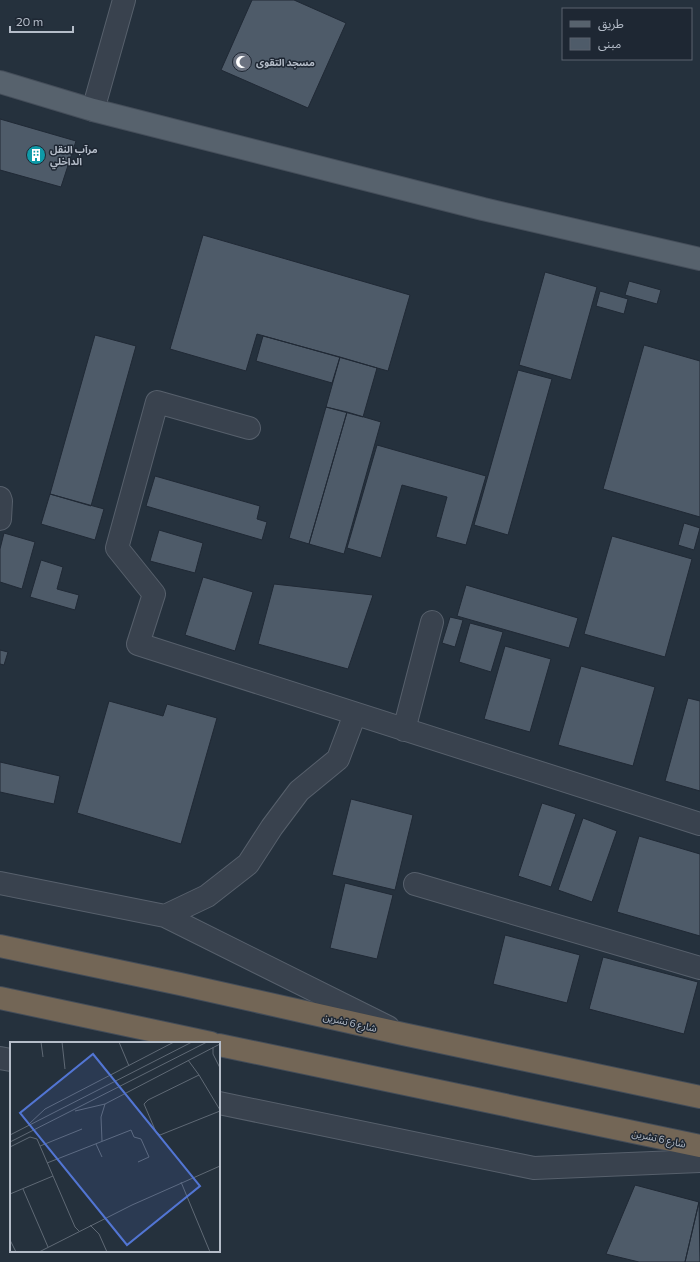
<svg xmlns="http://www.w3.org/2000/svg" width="700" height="1262" font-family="Commissioner,'Noto Sans Arabic',sans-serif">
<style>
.building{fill:#4e5b69;stroke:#202935}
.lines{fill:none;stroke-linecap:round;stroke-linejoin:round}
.minor-casing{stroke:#57606c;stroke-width:24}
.major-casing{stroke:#454e5a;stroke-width:24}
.highway-casing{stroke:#444d59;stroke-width:24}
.minor{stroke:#39424e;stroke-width:22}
.major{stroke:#57626d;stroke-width:22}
.highway{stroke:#736656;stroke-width:22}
.labels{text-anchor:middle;stroke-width:3;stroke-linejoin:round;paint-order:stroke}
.poi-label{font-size:10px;font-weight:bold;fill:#b5bdc9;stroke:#1e2733;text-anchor:start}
.street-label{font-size:10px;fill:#b5bdc9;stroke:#1e2733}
.inset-road{fill:none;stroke:#5f6975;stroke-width:1}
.view{fill:#5275d3;fill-opacity:0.15;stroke:#5275d3;stroke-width:2}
.inset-edge{fill:none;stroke:#b5bdc9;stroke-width:2}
</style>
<rect width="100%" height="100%" fill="#25313d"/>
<!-- building -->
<path class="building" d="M252 0H294L346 23 308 108 221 70Z
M0 119 76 141 61 187 0 170Z
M203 235 410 295 388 371 257 334 246 371 170 349Z
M545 272 597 287 571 380 519 365Z
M629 281 661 290 657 304 625 295Z
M600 291 628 299 624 314 596 306Z
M95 335 136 346 91 506 50 494Z
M263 336 340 357 332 383 256 361Z
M644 345 700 361V517L603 489Z
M340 357 377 368 363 417 326 407Z
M518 370 552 379 508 535 474 525Z
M326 407 347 412 309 544 289 538Z
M347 412 381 422 344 554 309 544Z
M377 445 486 476 466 545 436 537 447 497 402 485 381 558 347 548Z
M155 476 260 506 257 519 267 522 262 540 146 506Z
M50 494 104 509 95 540 41 524Z
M684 523 700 528 694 550 678 545Z
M159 530 203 543 195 573 150 561Z
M4 533 35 542 22 589 0 582V549Z
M612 536 692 559 665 657 584 634Z
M41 560 63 567 57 589 79 595 75 610 30 597Z
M203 577 253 592 235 651 185 635Z
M274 584 373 595 348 669 258 644Z
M466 585 578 618 569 648 457 616Z
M450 617 463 620 455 647 442 643Z
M470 623 503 632 491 672 459 662Z
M505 646 551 659 530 732 484 719Z
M0 650 8 652 4 665 0 664Z
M581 666 655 687 633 766 558 745Z
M688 698 700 701V791L665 781Z
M109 701 163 716 167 704 217 718 181 844 77 813Z
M0 762 60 776 54 804 0 792Z
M351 799 413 815 395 890 332 875Z
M542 803 576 814 551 887 518 876Z
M583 818 617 831 592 902 558 890Z
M639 836 700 854V936L617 912Z
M345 883 393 895 377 959 330 948Z
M505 935 580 955 567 1003 493 984Z
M603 957 698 982 684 1034 589 1009Z
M635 1185 699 1202 685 1262H639L606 1254Z
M699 1202 700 1262H685Z"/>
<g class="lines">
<defs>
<path id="minor" d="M93 110 124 0
M249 428 157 402 117 548 154 594 138 644 700 824
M0 498 1 501 0 519
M404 730 432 622
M0 883 165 916 388 1027
M415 884 700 968
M165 916 207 896 248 864 272 827 299 791 338 759 355 714
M0 1058 11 1060
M219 1103 534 1168 700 1161"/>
<path id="major" d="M0 82 93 110 483 209 700 259"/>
<path id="highway" d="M0 946 180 984 403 1034 700 1097
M0 998 211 1043
M219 1045 700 1146"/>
</defs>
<!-- minor casing -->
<use href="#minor" class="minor-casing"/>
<!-- major casing -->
<use href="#major" class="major-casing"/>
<!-- highway casing -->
<use href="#highway" class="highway-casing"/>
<!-- minor -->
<use href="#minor" class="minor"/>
<!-- major -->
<use href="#major" class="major"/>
<!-- highway -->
<use href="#highway" class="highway"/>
</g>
<!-- icons -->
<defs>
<symbol id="mosque-disc" viewBox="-11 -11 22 22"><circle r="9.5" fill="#6b7280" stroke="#1e2733"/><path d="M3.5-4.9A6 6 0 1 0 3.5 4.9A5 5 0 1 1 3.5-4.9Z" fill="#fff"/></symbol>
<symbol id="building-disc" viewBox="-11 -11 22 22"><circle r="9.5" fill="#0f9aa8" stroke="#1e2733"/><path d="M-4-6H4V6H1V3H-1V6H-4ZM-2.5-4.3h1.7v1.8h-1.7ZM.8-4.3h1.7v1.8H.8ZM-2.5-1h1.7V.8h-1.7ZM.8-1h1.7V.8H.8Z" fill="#fff"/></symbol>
</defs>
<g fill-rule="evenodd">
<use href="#mosque-disc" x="231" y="51" width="22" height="22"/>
<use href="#building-disc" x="25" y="144" width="22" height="22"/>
</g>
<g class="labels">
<!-- poi labels -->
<g class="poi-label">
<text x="256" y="66">مسجد التقوى</text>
<text x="50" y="153">مرآب النقل<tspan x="50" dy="12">الداخلي</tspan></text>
</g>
<!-- street labels -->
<g class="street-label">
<text transform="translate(350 1022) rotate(13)" y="4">شارع 6 تشرين</text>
<text transform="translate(659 1138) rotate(12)" y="4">شارع 6 تشرين</text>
</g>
</g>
<!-- overview -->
<g transform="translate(10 1042)">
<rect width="210" height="210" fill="#25313d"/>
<path class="inset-road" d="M31 0 33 15M52 0 55 27M109 0 119 24M203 5V12L210 26M178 18 189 33M210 68 189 33 138 58 134 62 146 90 150 93 210 69M65 69 95 62 210 2M19 82 35 67 164 0M0 93 182 0M92 99 91 75 95 62M0 100 197 0M86 102 92 115M30 104 72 87M0 105 20 95 27 97 65 185 69 189M37 121 121 88 124 95 131 97 139 115 128 120M171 140 200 210M13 147 38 205M0 152 43 134M80 183 89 192 97 210M0 198 6 210M29 210 122 163 210 124"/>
<path class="view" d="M83 12 190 144 117 203 10 71Z"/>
<rect width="210" height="210" class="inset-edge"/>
</g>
<!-- legend -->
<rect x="562" y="8" width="130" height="52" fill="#1e2733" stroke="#5a636f"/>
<rect x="570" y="21" width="20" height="6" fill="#57626d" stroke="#5a636f"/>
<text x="598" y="28" font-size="12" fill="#b5bdc9">طريق</text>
<rect x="570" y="38" width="20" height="12" fill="#4e5b69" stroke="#5a636f"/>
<text x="598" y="48" font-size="12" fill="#b5bdc9">مبنى</text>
<!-- scale -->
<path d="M10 26v6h63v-6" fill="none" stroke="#b5bdc9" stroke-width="2"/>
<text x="16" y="26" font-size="12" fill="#b5bdc9" stroke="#1e2733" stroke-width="3" paint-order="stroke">20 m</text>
</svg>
